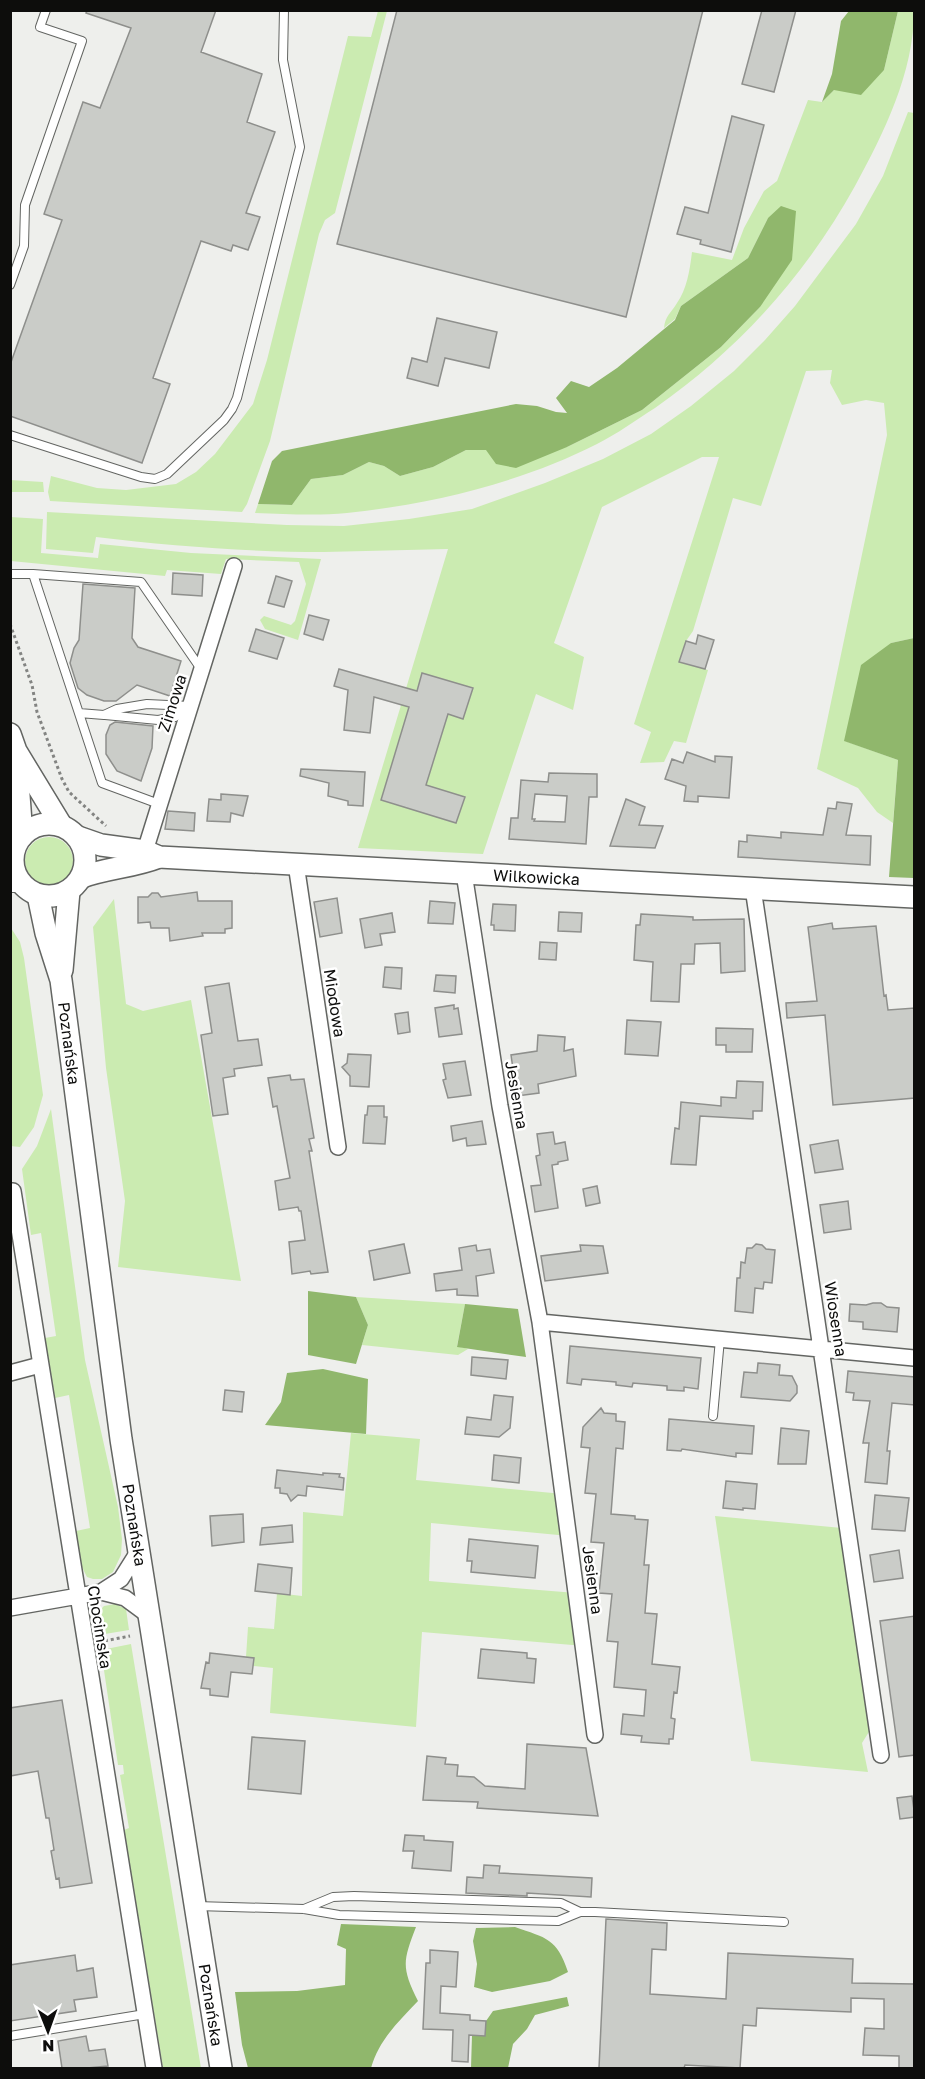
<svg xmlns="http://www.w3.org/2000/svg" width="925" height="2079" font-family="'Golos Text',sans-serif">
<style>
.green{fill:#cbebb1}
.forest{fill:#90b76c}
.building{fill:#caccc8;stroke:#8e8f8c;stroke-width:1.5;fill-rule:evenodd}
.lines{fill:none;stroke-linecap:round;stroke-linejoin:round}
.service-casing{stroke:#636562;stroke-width:10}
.minor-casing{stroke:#636562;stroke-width:18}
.tertiary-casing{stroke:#636562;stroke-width:22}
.secondary-casing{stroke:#636562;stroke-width:24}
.path{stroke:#838482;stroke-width:3;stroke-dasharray:3 3;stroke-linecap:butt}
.service{stroke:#fff;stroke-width:8}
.minor{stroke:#fff;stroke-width:15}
.tertiary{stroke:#fff;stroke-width:20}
.secondary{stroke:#fff;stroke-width:21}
.labels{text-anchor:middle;stroke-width:5;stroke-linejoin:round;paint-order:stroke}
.street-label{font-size:16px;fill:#0d0d0c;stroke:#fff}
</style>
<rect width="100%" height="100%" fill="#eeefec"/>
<!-- green -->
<path class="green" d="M378 11H387L335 213 325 220 319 234 270 441 247 504 242 512 50 501 48 492 51 476 97 488 126 490 176 484 196 472 215 454 253 404 267 360 348 36 371 37Z
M898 11H914C914 72 884 133 855 186 806 275 738 350 655 408 636 420 617 434 597 444 520 483 432 504 347 513 317 516 286 514 255 513L258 504 292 505 311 479 343 475 369 462 384 466 400 476 433 467 466 450 567 447 642 410 721 347 760 307 768 218 748 258 681 306 675 319 664 328C665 316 671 313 677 303 687 289 690 269 692 252L732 260 744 228 764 191 777 181 808 100 822 102 834 90 884 70Z
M908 112 914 113V638L891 643 845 741 898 760 893 823 877 812 858 788 817 769 887 435 884 403 866 400 842 405 830 383 832 370 806 371 761 506 733 498 693 631 686 641 679 661 708 670 686 743 674 741 664 762 640 763 651 732 634 724 719 457H702L602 507 554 643 584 657 573 710 536 694 483 854 358 848 448 549C407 550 366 551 324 552 248 552 171 546 96 537L93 553 46 549 47 512 287 525 344 526 409 519 472 509 545 483 603 459 651 434 691 406 734 371 765 340 795 306 856 224 883 176Z
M10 480 43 482 44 492H11Z
M10 517 43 519 41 553 98 558 100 544 191 553 321 559 298 640 265 629 260 620 264 616 291 625 295 621 306 584 299 562 226 559 221 574 167 570 165 576 11 561Z
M25 861a24 24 0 1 1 48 0a24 24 0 1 1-48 0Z
M114 899 126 1004 143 1011 191 1000 241 1281 118 1267 125 1201 106 1068 93 927Z
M11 928 20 942 24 958 43 1095 34 1127 20 1147 10 1146Z
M51 1109 85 1360 118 1507 122 1539 121 1555 113 1572 102 1579H93L87 1577 80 1563 76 1531 90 1528 69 1395 55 1398 45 1338 56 1336 41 1233 31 1235 22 1169 37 1146Z
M356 1297 465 1304 457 1346 468 1349 458 1355 362 1345 368 1325Z
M351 1433 420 1439 416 1480 563 1494 569 1536 431 1523 429 1581 576 1593 584 1646 422 1632 416 1727 270 1713 273 1668 253 1666 254 1658 246 1657 248 1627 274 1629 277 1593 302 1596 303 1512 343 1516Z
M715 1516 842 1528 872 1727 862 1743 868 1772 751 1761Z
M115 1604 126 1609 129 1630 93 1636 94 1616 104 1606Z
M131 1644 201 2068H163L124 1830 129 1828 120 1775 124 1774 123 1765H118L101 1650Z"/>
<!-- forest -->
<path class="forest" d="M849 11H898L884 70 861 95 834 90 822 102 832 74 841 21Z
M781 206 796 211 792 260 760 307 721 347 642 410 567 447 516 468 496 464 486 450H466L433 467 400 476 384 466 369 462 343 475 311 479 292 505 258 504 272 461 282 451 516 404 537 406 556 412 567 413 556 398 571 381 589 387 617 368 675 320 681 306 748 258 768 218Z
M914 638V878L889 877 898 760 844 741 861 665 891 643Z
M308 1291 356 1297 368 1325 356 1364 308 1355Z
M465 1304 518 1309 526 1357 457 1347Z
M323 1369 368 1379 366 1434 265 1425 281 1402 287 1373Z
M341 1924 416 1927C403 1961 401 1967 418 2001 398 2022 379 2040 371 2068H248L242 2045 235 1992 297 1991 345 1985 346 1949 337 1945Z
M515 1927C546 1938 557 1938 568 1972L550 1981 492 1992 474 1987 477 1964 473 1941 476 1928Z
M567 1997 569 2006 535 2015 527 2029 513 2044 508 2068H471L472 2035 486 2021 493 2011Z"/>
<!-- building -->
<path class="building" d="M87 10H216L201 52 262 74 247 122 275 132 246 213 260 217 248 250 233 245 231 251 201 241 153 378 170 384 142 463 10 416V365L62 220 44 214 83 102 100 108 131 28 86 13Z
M397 10H703L626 317 337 244Z
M762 10H796L774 92 742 84Z
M732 116 764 125 731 252 700 244 701 240 677 234 685 207 708 213Z
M437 318 497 332 489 368 445 358 438 386 407 378 412 358 427 362Z
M173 573 203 575 202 596 172 594Z
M276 576 292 581 284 607 268 603Z
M83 584 135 588 132 638 138 647 181 661 170 696 137 685 116 701H104L87 695 78 688 70 663 74 648 79 640Z
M309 615 329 620 323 640 304 634Z
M256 629 284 638 277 659 249 651Z
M698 635 714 640 705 669 679 662 686 641 696 644Z
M339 669 417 691 422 673 473 688 463 719 448 714 426 785 465 797 456 823 381 800 409 707 374 697 370 733 344 730 348 690 334 686Z
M115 722 153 726 152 748 141 781 117 771 106 754V735L110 725Z
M687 752 715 762V756L732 757 729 798 698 796V802L684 801 686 786 665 779 672 759 683 763Z
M301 769 365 772 363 806 348 805V801L328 796 329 783 300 776Z
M549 773 597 774V797H589L586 844 509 839 511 818H518L521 780 548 782ZM535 794 567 796 565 822 534 821 535 819H532Z
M221 794 248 796 243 816 231 813 230 822 207 821 209 799 221 800Z
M626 799 645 807 639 825 663 826 655 848 610 846Z
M837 802 852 804 846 835 871 836 870 865 738 857 739 841 747 842V835L781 838V832L823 835 828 808 836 809Z
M168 811 195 813 194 831 165 829Z
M197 892 198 901H232V928L225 929V933H202L203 936 170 941 169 928H151L150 922 138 923V897H148L152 893H158L161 897Z
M337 898 342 933 320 937 314 902Z
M430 901 455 903 453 924 428 923Z
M493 904 516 905 515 931 494 930V925H491Z
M559 912 582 913 581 932 558 931Z
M392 913 395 932 380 934 382 945 365 948 360 919Z
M641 914 693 917V920L744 919 745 971 721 973 720 943 695 944 694 964H681L679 1002 651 1001 653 962 634 960 636 925H640Z
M832 923 833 929 876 926 884 996 886 995 888 1010 915 1008V1098L833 1105 825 1015 787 1018 786 1003 817 1001 808 927Z
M540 942 557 943 556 960 539 959Z
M385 967 402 968 401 989 383 987Z
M436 975 456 976 455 993 434 991Z
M229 983 238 1041 258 1039 262 1065 234 1069 235 1076 223 1078 228 1114 213 1116 201 1035 212 1033 205 987Z
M454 1005V1009L458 1008 462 1034 439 1037 435 1008Z
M408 1012 410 1032 398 1034 395 1014Z
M627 1020 661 1022 658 1056 625 1054Z
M716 1028 753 1029 752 1052H726V1045H716Z
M538 1035 565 1037 564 1051 573 1049 576 1076 538 1084 539 1093 517 1096 511 1055 537 1051Z
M348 1054 371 1055 369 1087 350 1086V1076L342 1067 347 1063Z
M465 1061 471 1095 448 1098 443 1080 446 1079 443 1064Z
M290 1075 291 1080 304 1079 314 1138 309 1139 312 1151H309L328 1272 311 1274 310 1271 292 1274 289 1242 305 1240 301 1211H299L298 1207 279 1210 275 1181 290 1178 277 1106 273 1107 268 1078Z
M737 1081 763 1082 762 1111H753V1119L700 1116 696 1165 671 1164 675 1128 679 1129 681 1102 721 1106V1097L736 1098Z
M368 1106H384V1117H387L385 1144 363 1143 365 1115H367Z
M482 1121 486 1144 467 1146 466 1138 453 1141 451 1126Z
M553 1132 555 1144 565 1142 568 1160 558 1162V1164L552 1165 558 1208 535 1212 531 1186 541 1185 536 1156 540 1155 537 1134Z
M838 1140 843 1169 815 1173 810 1145Z
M597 1186 600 1203 586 1206 583 1189Z
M848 1201 851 1229 824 1233 820 1205Z
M404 1244 410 1273 374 1280 369 1251Z
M756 1244 762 1245 766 1249 775 1250 772 1283 764 1282 763 1289 755 1288 753 1313 735 1311 737 1278H740L741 1262 745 1263 747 1248H752Z
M476 1245 477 1251 490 1249 494 1273 476 1276 478 1296 457 1295V1289L436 1291 434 1274 462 1270 459 1248Z
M580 1245 603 1246 608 1273 545 1281 541 1256 581 1251Z
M873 1303H881L887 1307 899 1308 897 1332 863 1329V1322L849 1321 850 1304 866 1305Z
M570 1346 701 1358 698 1389 684 1387V1391L667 1390V1386L633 1383 632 1387 616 1385V1382L582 1379 581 1385 567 1383Z
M472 1357 508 1360 506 1379 471 1375Z
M758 1363 780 1365 779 1375 792 1376 797 1386V1393L790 1401 741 1397 744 1372 757 1373Z
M848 1371 915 1377V1405L892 1403 887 1451H890L887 1484 865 1482 869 1443H863L870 1401 853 1400 854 1393 846 1392Z
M225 1390 244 1392 242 1412 223 1410Z
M494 1395 513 1397 510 1428 499 1437 465 1434 467 1417 491 1420Z
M601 1408 604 1413 616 1414V1421L625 1422 623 1449 616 1448 611 1514 635 1516V1519L648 1520 644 1565H649L645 1613 657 1614 652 1664 680 1667 677 1693 674 1692 671 1718 675 1719 673 1739H669V1744L641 1742 642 1736 621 1734 623 1714 644 1716 646 1690 614 1687 618 1642 607 1641 612 1594 599 1593 604 1543 591 1542 596 1494 585 1493 590 1448 581 1447 583 1427Z
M669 1419 754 1426 752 1454 736 1453V1457L682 1449 681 1451 667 1450Z
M781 1428 809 1431 806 1464H778Z
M494 1455 521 1458 519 1483 492 1480Z
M277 1470 323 1475V1473L340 1474 339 1477 344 1478 343 1490 307 1486 306 1496 298 1495 291 1501 287 1494 280 1493V1488H275Z
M726 1481 757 1484 755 1509 743 1508V1510L723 1508Z
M875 1495 909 1498 905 1531 872 1529Z
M243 1514 244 1542 212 1546 210 1516Z
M292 1525 293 1542 260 1545 262 1528Z
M469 1539 538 1546 535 1578 471 1572 472 1561H467Z
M899 1550 903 1578 874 1582 870 1555Z
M258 1564 292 1568 290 1595 255 1591Z
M915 1616V1755L899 1757 880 1621Z
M481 1649 527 1653V1658L536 1659 534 1683 478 1678Z
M210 1653 254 1658 252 1674 231 1672 228 1697 210 1695V1689L201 1688 206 1662 209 1663Z
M62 1700 92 1883 60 1888 59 1878 56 1879 51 1851 54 1850 49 1818H46L38 1771 10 1776V1708Z
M252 1737 305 1741 301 1794 248 1789Z
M527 1744 586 1748 598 1816 477 1808 478 1802 423 1800 427 1756 446 1758 445 1764 458 1765 457 1776 474 1777 485 1786 525 1789Z
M912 1796 915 1817 900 1819 897 1798Z
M405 1835 424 1836V1840L453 1842 451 1871 412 1868 414 1851H403Z
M484 1865 500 1866 499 1873 592 1878 591 1897 527 1893V1896L466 1893 467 1877 483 1878Z
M606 1919 667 1923 666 1950 652 1949 650 1994 726 1999 728 1953 853 1959 852 1983 915 1984V2068H899V2056L863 2055 865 2028 884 2029V1999L851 1998V2012L757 2008 756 2026 743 2025 740 2068 685 2065 684 2068H599Z
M430 1950 458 1952 456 1987 441 1986 440 2013 470 2015V2020L486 2021 485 2036 469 2035 468 2062 452 2061 453 2030 423 2029 426 1963H430Z
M75 1955 77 1971 93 1968 97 1997 74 2000 76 2011 10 2021V1965Z
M86 2036 89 2051 105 2049 108 2066 87 2068H62L58 2041Z"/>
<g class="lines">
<defs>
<path id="service" d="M10 285 24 246 25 205 82 41 40 27 46 10
M10 435 141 477 155 479 167 474 224 420 232 409 237 398 300 147 283 60 284 10
M10 574H33L102 783 159 804
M33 574 141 582 201 669
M79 713 104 715 117 709 147 704 189 706
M105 715 158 720 175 717 188 707
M713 1416 720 1339
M196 1906 304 1909 339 1915 558 1921 580 1912H595L784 1922
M304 1909 333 1897 354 1896 561 1903 580 1912
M10 2036 145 2014"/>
<path id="minor" d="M145 851 234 566
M296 864 338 1147
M464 873 500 1106 540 1322 595 1735
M753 888 881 1755
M10 1191H13L154 2068
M540 1322 914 1358
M10 1373 40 1365
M101 1592 121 1579 138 1552
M10 1608 101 1592 125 1598 148 1615"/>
<path id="tertiary" d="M10 848 16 845
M10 882H20"/>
<g id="secondary">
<path d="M10 734 16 751 61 825"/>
<path d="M16 755 22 836"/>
<circle cx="49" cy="860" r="36"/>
<path id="s1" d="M78 837 101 845 145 851 159 857 914 897"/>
<path d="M82 877C107 868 134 867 159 857"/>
<path id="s2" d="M38 895 46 933 61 980 121 1439 221 2068"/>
<path d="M62 970 69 891"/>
</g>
</defs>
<!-- service casing -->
<use href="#service" class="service-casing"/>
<!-- minor casing -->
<use href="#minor" class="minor-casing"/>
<!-- tertiary casing -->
<use href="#tertiary" class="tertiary-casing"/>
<!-- secondary casing -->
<use href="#secondary" class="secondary-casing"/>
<!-- path -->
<path class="path" d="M10 624 32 685 37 712 62 779 69 792 106 826
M99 1642 130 1636"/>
<!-- service -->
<use href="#service" class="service"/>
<!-- minor -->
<use href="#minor" class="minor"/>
<!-- tertiary -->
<use href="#tertiary" class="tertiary"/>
<!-- secondary -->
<use href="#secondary" class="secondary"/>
</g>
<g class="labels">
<!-- street labels -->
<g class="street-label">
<text transform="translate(172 703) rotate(-72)" y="6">Zimowa</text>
<text dy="6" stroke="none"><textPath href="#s1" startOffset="462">Wilkowicka</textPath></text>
<text transform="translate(335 1003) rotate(81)" y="6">Miodowa</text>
<text dy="6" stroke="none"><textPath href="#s2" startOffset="152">Poznańska</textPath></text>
<text transform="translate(517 1095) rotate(80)" y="6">Jesienna</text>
<text transform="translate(836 1319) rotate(81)" y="6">Wiosenna</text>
<text dy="6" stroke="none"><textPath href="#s2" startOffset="638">Poznańska</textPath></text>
<text transform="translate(593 1580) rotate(82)" y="6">Jesienna</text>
<text transform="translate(100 1627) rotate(81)" y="6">Chocimska</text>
<text dy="6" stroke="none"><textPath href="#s2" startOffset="1124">Poznańska</textPath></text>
</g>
</g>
<!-- border -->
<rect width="925" height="2079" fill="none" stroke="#0d0d0c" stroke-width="24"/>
<!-- north arrow -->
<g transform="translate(48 2031) rotate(179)" stroke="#ffffff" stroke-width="4.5" paint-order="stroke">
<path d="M0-4.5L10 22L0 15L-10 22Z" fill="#0d0d0c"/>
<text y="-9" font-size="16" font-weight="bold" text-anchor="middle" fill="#0d0d0c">N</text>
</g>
</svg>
